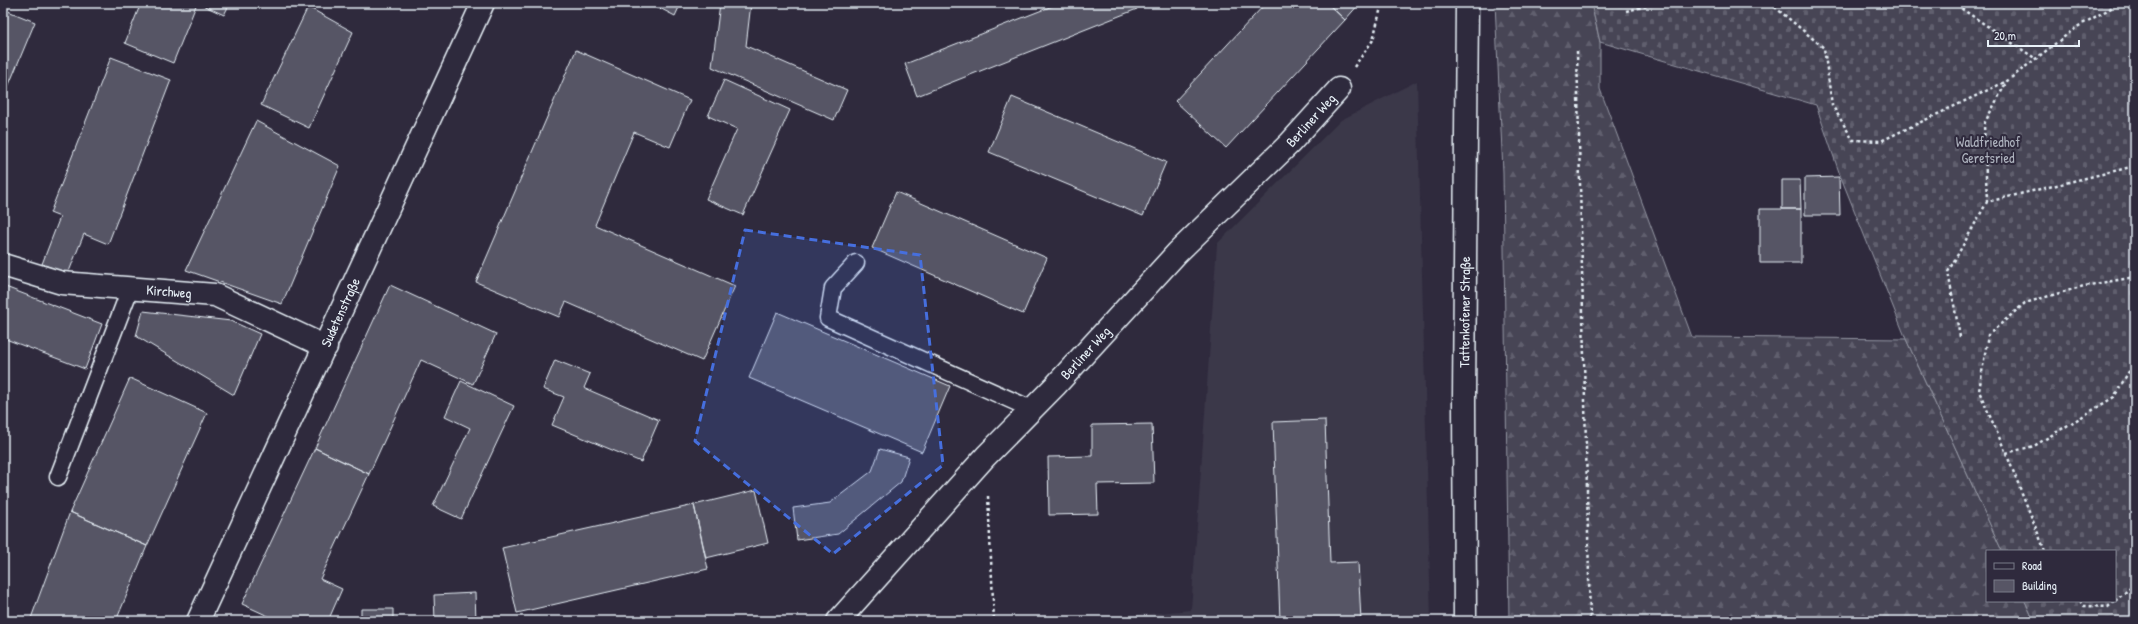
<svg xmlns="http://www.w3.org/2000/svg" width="2138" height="624" font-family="'Patrick Hand',sans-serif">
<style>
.built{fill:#3b3749}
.forest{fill:url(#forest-firs);stroke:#979aa6}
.cemetery{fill:url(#cemetery-stones);stroke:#979aa6}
.building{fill:#575565;stroke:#e8f1f8}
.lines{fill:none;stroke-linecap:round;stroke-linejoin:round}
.service-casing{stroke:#e8f1f8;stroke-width:19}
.minor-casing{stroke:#e8f1f8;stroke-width:25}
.tertiary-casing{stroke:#e8f1f8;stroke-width:25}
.secondary-casing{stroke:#e8f1f8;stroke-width:25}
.path{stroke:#e8f1f8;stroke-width:2.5;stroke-dasharray:3 3;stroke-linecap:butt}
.service{stroke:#2f2a3d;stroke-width:16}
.minor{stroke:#2f2a3d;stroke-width:22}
.tertiary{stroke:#2f2a3d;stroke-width:22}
.secondary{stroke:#2f2a3d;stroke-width:22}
.marked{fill:#466fde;fill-opacity:0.2;stroke:#466fde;stroke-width:3;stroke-dasharray:8 5;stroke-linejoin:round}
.labels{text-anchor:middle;stroke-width:4;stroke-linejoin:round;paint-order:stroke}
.street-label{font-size:14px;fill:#e8f1f8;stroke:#2f2a3d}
.park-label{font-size:14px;fill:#afb4bf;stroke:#2f2a3d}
</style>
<defs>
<pattern id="forest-firs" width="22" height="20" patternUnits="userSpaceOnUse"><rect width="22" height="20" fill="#464455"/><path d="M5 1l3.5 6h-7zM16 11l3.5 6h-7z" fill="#615f6e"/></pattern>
<pattern id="cemetery-stones" width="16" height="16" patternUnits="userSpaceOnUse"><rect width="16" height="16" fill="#464455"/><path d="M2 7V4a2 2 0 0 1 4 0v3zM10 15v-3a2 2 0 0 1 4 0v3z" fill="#615f6e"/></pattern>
</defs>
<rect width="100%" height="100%" fill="#2f2a3d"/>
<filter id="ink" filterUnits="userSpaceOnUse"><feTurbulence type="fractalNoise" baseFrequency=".025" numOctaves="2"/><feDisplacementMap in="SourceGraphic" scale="8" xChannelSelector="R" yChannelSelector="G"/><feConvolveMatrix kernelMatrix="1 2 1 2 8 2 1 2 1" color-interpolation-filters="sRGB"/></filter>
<g filter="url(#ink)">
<!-- built -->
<path class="built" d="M1417 81 1431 621H1072L1191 610 1217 244 1341 120Z"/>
<!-- forest -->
<path class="forest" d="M1495 3H1591L1600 42V89L1692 337 1906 339 2002 551H1987V601H2025L2034 621H1509L1503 172Z"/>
<!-- cemetery -->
<path class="cemetery" d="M1591 3H2135V621H2034L2025 601H2115V551H2002L1906 339 1840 175 1816 105 1600 42Z"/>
<!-- building -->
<path class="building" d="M141 3H197L173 63 125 43Z
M198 3H230L224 15Z
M650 3H681L675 16Z
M720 3H751L746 46 847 90 834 120 712 67Z
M1060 3H1135L1137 9 917 96 905 64Z
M1266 3H1327L1345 20 1226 148 1175 101Z
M1327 3H1360L1345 20Z
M308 7 353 32 309 128 261 105Z
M3 9 35 22 3 99Z
M576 50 690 100 670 147 634 132 595 225 735 286 702 361 566 302 559 317 476 282Z
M111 57 171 80 108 244 84 234 68 274 42 264 60 217 50 213Z
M724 80 790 110 743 215 706 199 737 129 708 116Z
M1012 97 1166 162 1143 216 989 152Z
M256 121 340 166 282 304 186 270Z
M1839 177 1840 215H1805V178Z
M1782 180H1800L1801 209H1782Z
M896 192 1047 258 1023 314 872 248Z
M1760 209H1801V263H1760Z
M390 285 496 334 473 384 421 360 369 474 315 448Z
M3 286 102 324 85 369 3 338Z
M143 311 231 321 260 334 234 395 136 336Z
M777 312 950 386 922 452 749 378Z
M555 360 590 374 584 388 659 420 641 462 552 425 564 397 543 389Z
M130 378 207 413 147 546 70 512Z
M461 381 514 406 461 519 433 506 470 428 445 416Z
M1325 420 1330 563 1358 562 1361 621H1280L1273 422Z
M1152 424 1154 483 1097 484 1098 514 1049 515 1048 457 1092 456V425Z
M315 448 369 474 320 579 342 589 328 621H279L242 604Z
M880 449 909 457 901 482 838 534 797 540 793 508 830 503 872 471Z
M756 490 768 543 706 558 694 505Z
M694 505 708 569 517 613 502 548Z
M70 512 147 546 116 621H30Z
M475 593 476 621H435L434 595Z
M361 609H393V621H361Z"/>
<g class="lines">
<defs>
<path id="service" d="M856 263 833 288 828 318 1031 409
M58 477 130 289"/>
<g id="minor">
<path id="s1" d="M3 265 62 283 215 295 326 347"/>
<path id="s2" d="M838 621 986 456 1055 386 1177 253 1290 143 1339 89"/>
</g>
<g id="tertiary">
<path id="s3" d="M198 621 483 3"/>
</g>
<g id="secondary">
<path id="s4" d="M1465 621 1464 401 1467 3"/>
</g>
</defs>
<!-- service casing -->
<use href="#service" class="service-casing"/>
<!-- minor casing -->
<use href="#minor" class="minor-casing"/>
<!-- tertiary casing -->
<use href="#tertiary" class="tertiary-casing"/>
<!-- secondary casing -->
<use href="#secondary" class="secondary-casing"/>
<!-- path -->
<path class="path" d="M1770 3 1824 48 1832 105 1853 140 1881 141 2007 81
M1959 3 1962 9 2036 59
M1626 11 1660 3
M1577 51 1590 621
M1354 67 1373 40 1382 3
M1987 202 1984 124 2007 81 2077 27 2120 3
M1960 337 1948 272 1987 202 2135 166
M2006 453 2034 446 2114 397 2135 361
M988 496 994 621
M2045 551 2006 453 1979 391 1988 335 2025 303 2084 286 2135 277
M2080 601 2084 606 2108 607 2115 601
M2115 601 2135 584"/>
<!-- service -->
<use href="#service" class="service"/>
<!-- minor -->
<use href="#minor" class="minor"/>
<!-- tertiary -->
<use href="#tertiary" class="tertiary"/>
<!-- secondary -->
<use href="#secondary" class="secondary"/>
</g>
</g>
<!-- marked area -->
<path class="marked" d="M745 230 920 255 943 465 833 554 695 441Z"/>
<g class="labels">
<!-- street labels -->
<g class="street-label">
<text dy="5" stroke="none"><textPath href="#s2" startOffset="689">Berliner Weg</textPath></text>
<text dy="5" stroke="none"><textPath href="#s1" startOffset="169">Kirchweg</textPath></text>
<text dy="5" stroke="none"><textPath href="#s4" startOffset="309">Tattenkofener Straße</textPath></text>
<text dy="5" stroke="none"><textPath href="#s3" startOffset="340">Sudetenstraße</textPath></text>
<text dy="5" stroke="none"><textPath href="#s2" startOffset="365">Berliner Weg</textPath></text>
</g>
<!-- park labels -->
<g class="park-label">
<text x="1988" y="147">Waldfriedhof<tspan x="1988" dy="16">Geretsried</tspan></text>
</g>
</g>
<!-- margin -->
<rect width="2138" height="624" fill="none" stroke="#2f2a3d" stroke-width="16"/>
<rect x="8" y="8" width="2122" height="608" fill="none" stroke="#e8f1f8" stroke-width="1.5" filter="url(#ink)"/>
<!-- legend -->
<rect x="1986" y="550" width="130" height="52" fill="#2f2a3d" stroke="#797a88"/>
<rect x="1994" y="563" width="20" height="6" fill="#2f2a3d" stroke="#797a88"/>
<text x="2022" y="570" font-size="12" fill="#e8f1f8">Road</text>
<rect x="1994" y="580" width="20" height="12" fill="#575565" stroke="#797a88"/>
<text x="2022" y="590" font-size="12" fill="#e8f1f8">Building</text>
<!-- scale -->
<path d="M1988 40v6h91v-6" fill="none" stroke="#e8f1f8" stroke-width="2"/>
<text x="1994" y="40" font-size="12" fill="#e8f1f8" stroke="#2f2a3d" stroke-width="3" paint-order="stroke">20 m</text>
</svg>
